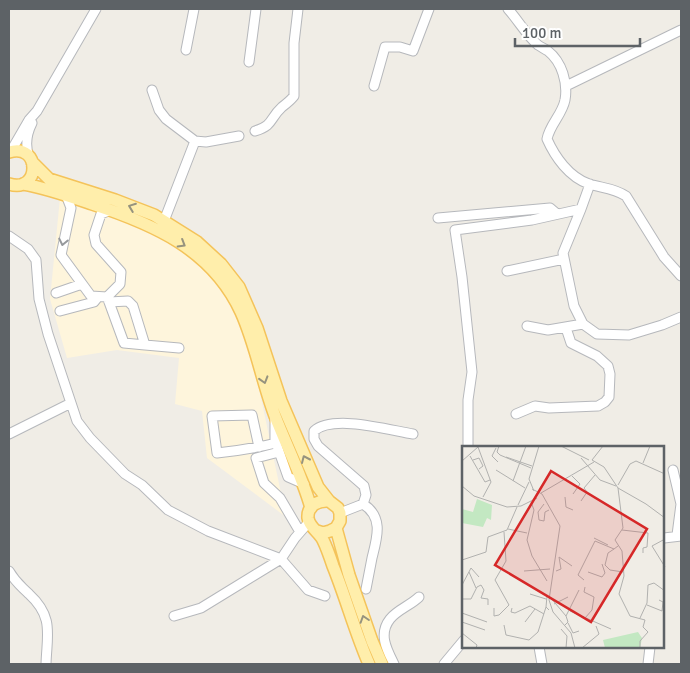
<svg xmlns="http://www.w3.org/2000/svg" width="690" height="673" font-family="Signika,sans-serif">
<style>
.commercial{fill:#fef5dc}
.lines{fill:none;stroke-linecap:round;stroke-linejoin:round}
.minor-casing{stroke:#b6b8bc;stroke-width:11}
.major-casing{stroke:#f4c35a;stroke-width:14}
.minor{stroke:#fff;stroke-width:9}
.major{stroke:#ffeeab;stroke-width:11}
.oneway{stroke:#96937e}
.oneway2{stroke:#96999c}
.inset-road{fill:none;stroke:#b1b1af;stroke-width:1}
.view{fill:#d62828;fill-opacity:0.15;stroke:#d62828;stroke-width:2.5}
.inset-edge{fill:none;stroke:#5d6266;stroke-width:2.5}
</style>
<rect width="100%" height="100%" fill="#f0ede6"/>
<!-- commercial -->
<path class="commercial" d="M60 198 108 212 159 236 184 252 214 278 227 295 244 332 256 374 286 517 207 458 202 411 175 404 179 358 117 350 67 358 50 299Z"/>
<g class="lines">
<defs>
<path id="minor" d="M508 9C518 20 527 36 538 45 541 47 545 49 548 51 562 62 568 83 565 100 562 115 550 124 547 139 555 157 569 177 589 184 602 188 614 188 626 196L664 257 681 276
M186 50 194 9
M249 62 256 9
M374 86 385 47H400L413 51 429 9
M566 86 681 30
M152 90 159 110 166 119 195 141 206 142 239 136
M255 131C274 125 269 119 282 107 286 104 290 101 294 96V43L298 9
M11 151 29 120 37 111 96 9
M29 157C25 146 27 133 32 123
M66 195 71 208 61 255 91 296 107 297 120 284 121 272 96 244 94 235 101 214 111 210
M581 209 563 253 574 306 583 324 597 334 629 335 662 325 681 317
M438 218 550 208 557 214
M164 221 195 141
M9 236 28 249 36 260 39 299 48 334 77 421 90 438 125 474 142 485 168 510 208 531 281 559 308 590 325 596
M507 271 564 259
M56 293 82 284
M107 297 109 302 124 343 145 345 133 306 128 301 109 302
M60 311 94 302 98 297
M527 326 548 330 583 324
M145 345 179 348
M516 414 535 406 549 408 598 406 605 402 609 397 610 374 608 366 597 356 571 343 566 328
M275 418V440L288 477 304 484
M9 434 71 403
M259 447 252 415 212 416 217 453C237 451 256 448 276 443
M468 447V400L472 372 462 277 455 230 532 220 581 209 590 184
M279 452 256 458 264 483 280 498 300 532
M673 470 681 504 677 535
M363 504C384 517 377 538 372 558 370 568 368 579 366 589
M340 513 363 504 366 495 364 486 318 446 314 439V431C333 414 389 430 413 434
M664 538 681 536
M9 571C16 583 20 585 29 594 54 617 47 634 46 664
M174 616 201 608 281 559 295 538 309 522
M539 647 542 664
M394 664C387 650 378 634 390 619 397 610 411 605 419 597
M444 664 464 640
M648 664 650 647"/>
<path id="major" d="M9 152C41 142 41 194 9 184
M32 162 49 179 115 200 154 215 197 242 221 264 239 287 257 328 281 401 318 487 329 501 338 508 340 513V521L336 528 330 531 323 533 317 531
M23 184C47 188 69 196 92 204 153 224 212 249 241 312 256 345 262 382 275 416 287 447 302 476 311 508
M329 501C318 500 307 506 308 518 309 527 319 532 323 540 327 548 330 557 333 566 346 598 355 632 369 664
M336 528 349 575 372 641 382 664"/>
</defs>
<!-- minor casing -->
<use href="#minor" class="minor-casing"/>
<!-- major casing -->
<use href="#major" class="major-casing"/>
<!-- minor -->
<use href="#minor" class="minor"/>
<!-- major -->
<use href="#major" class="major"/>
</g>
<!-- one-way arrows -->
<defs><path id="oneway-chevron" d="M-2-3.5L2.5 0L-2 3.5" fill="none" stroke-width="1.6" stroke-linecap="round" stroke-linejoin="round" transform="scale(1.25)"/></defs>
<g class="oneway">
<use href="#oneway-chevron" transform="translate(132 207) rotate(-159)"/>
<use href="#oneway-chevron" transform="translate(182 244) rotate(31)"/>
<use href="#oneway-chevron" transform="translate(264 380) rotate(73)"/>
<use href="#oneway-chevron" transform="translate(305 459) rotate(-114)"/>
<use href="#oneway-chevron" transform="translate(364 619) rotate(-108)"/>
</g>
<use class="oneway2" href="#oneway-chevron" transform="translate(63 242) rotate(102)"/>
<!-- overview -->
<g transform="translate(462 446)">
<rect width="202" height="202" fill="#f0ede6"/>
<path d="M15 53 30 59 29 74 25 72 21 81 0 77V63L11 66ZM176 186 180 192 178 202H143L141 194Z" fill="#c3e8c2"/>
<path class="inset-road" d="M37 0 35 6 38 9 69 22M99 0 127 14M16 1 29 36 21 51M34 2 30 10 36 16M8 10 23 36 28 34M44 11 70 20M119 12 138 34 154 40M11 14 17 12 21 20 17 23M130 14 142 21 156 42 184 58 203 72M130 14 141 0M0 15 16 1M181 17 188 0M34 24 63 42M110 30 118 38 111 48M51 35 64 0M156 39 168 18 174 15 203 28M0 40 12 50 45 61 59 60 75 52M156 42 161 82 153 94 160 105 162 130 157 148 168 170 183 174 181 181 186 186 178 195V202M70 43 80 48 98 80 87 154 91 166 109 187 113 202M72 45 67 33 77 0M79 47 132 16M103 51 104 61 111 64M119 55 125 46 122 42 133 29M69 56 72 64 65 94 70 110 85 135M82 58 76 66 77 74 82 75 83 66 87 64M56 59 67 36M46 83 65 87M160 84 186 87 185 101 181 102V107M132 92 146 99M203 93 190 100 203 121M152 103 146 107 143 119 148 124 161 126M0 114 24 106 26 91 45 84 55 61M62 125 88 123M94 125 99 123 97 111 110 120M7 126 14 142M126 126 140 131 143 127 140 118M122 134 116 129 133 95 152 103 156 100M0 139 9 122 17 131M68 148 84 153M85 150 84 161 87 164M88 151 104 170 106 176 103 179M0 153H9L15 141 19 139 22 144 19 152 26 153V159M92 158 106 151M185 159 200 165 201 156 197 154M32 162V170L37 169 47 159 33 134 44 115 42 86M50 162 49 166 53 167 68 160 82 168M108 165 149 183M0 167 25 176M104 170 117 144M123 172 130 164 132 151 122 146 123 141M178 172 185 157 186 139 192 137 203 145M0 176 23 184M63 176 73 163M106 177 111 187 117 185M42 179 44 189 67 194 76 186 84 161M99 183 105 190 104 202M0 187 15 199 14 202M120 202 137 188 134 180"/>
<path class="view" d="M89 25 185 83 129 176 33 119Z"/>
<rect width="202" height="202" class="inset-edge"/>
</g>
<!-- border -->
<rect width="690" height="673" fill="none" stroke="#5d6266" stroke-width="20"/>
<!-- scale -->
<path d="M515 38v8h125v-8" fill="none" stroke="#5d6266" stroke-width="2.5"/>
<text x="522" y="38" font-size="15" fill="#5d6266" stroke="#ffffff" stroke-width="4" paint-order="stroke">100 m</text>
</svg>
